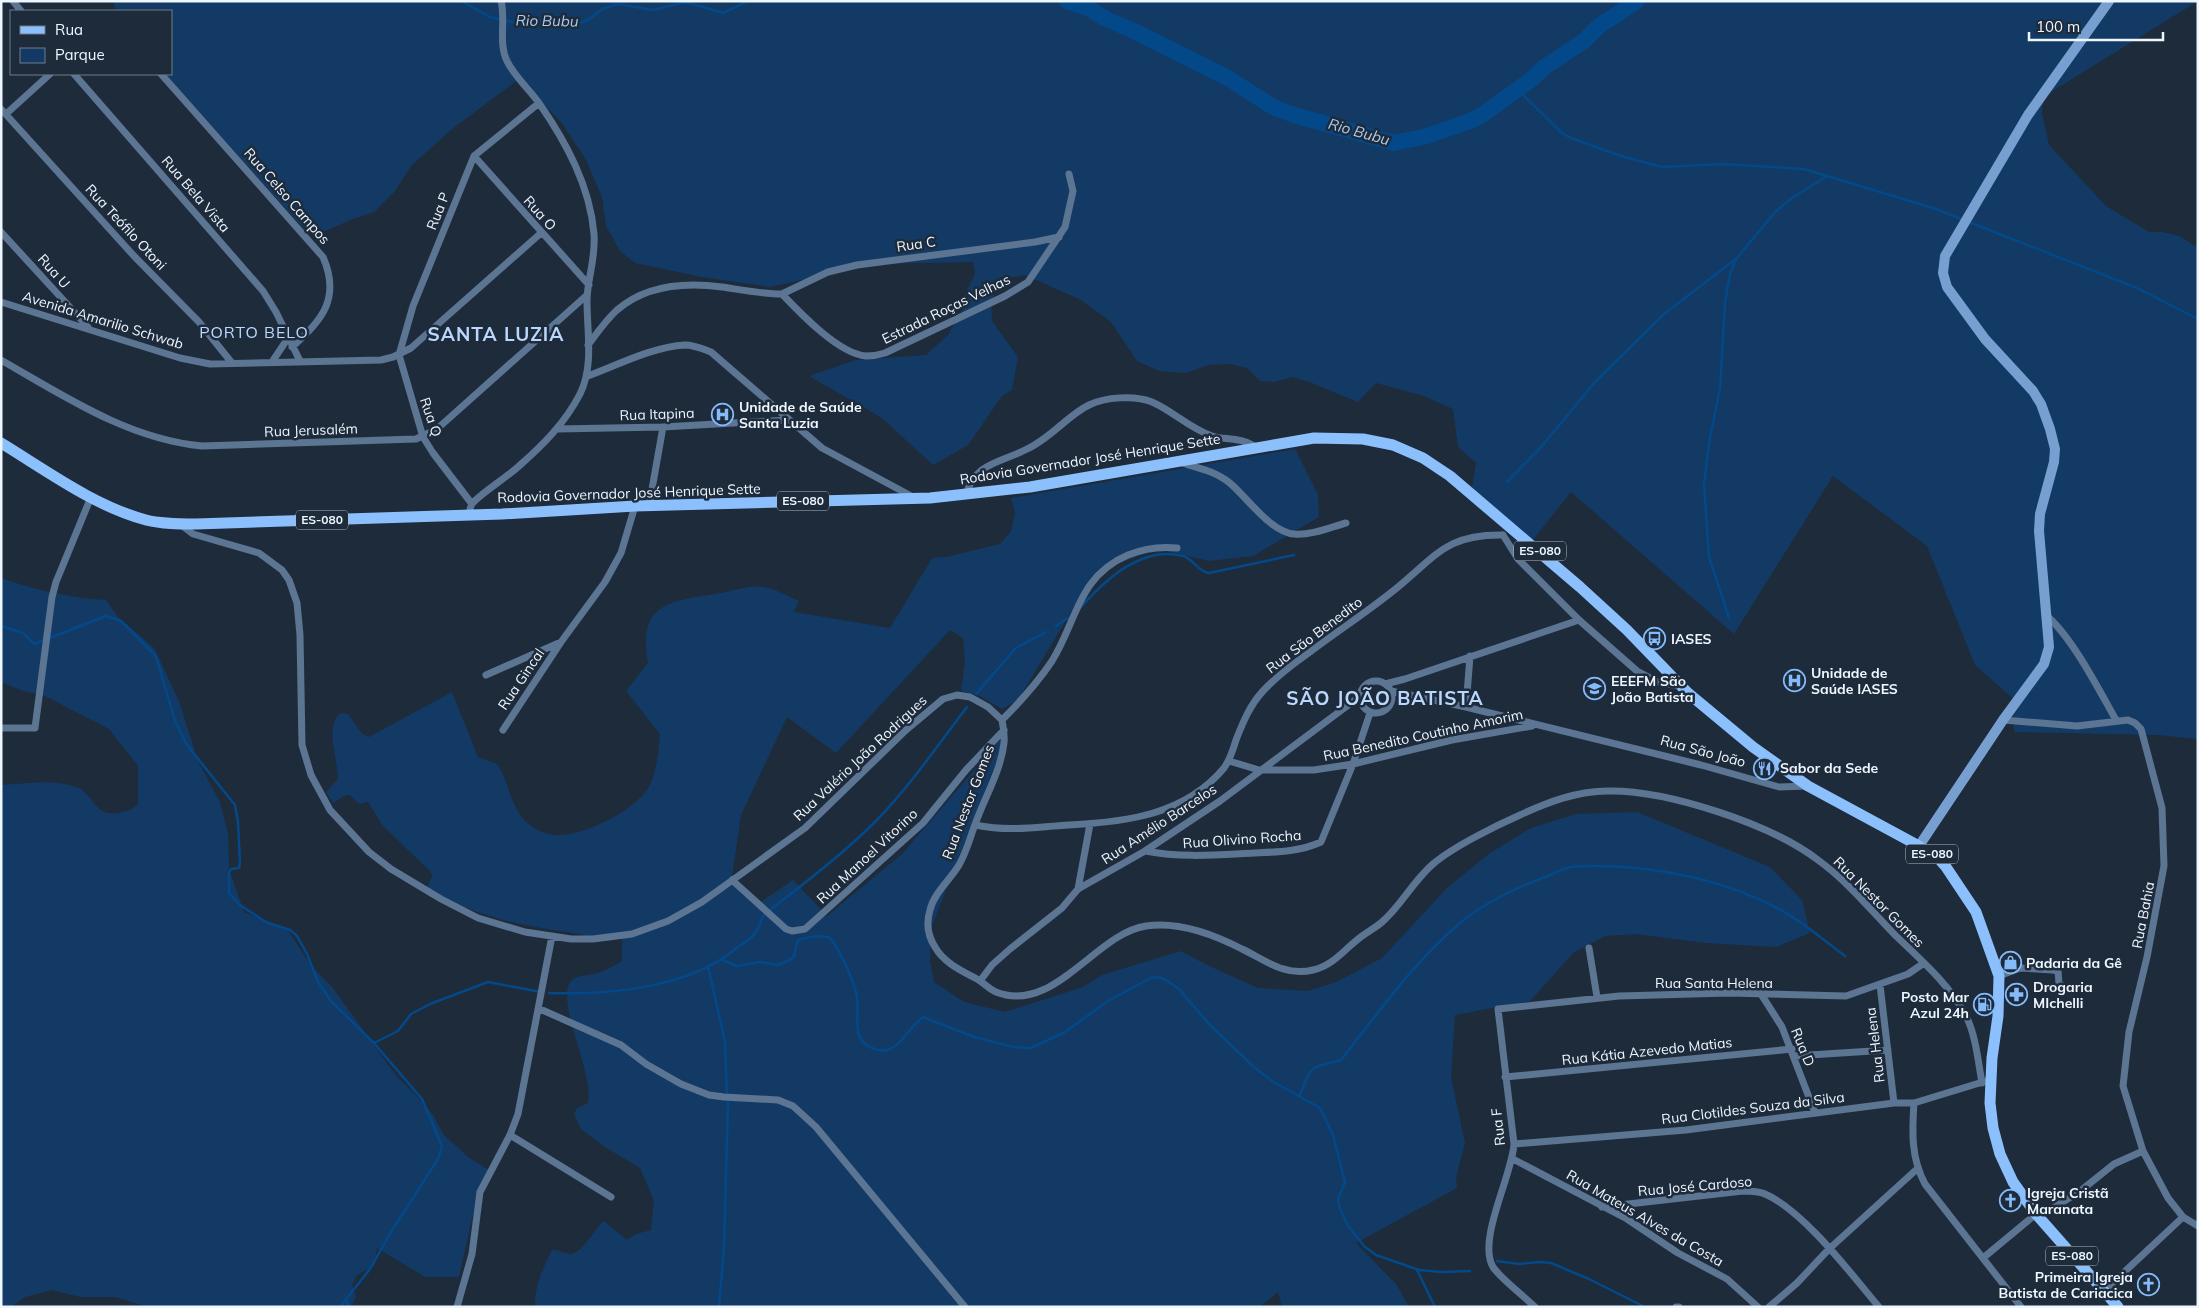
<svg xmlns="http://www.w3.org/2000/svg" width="2199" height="1308" font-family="Mulish,sans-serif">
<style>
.green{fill:#133a64}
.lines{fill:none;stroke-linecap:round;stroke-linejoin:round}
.stream{stroke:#034989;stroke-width:2.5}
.river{stroke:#034989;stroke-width:16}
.street{stroke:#5c7593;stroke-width:7}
.secondary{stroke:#779fcf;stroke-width:10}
.primary{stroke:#8bc0fd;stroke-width:11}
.labels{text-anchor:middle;stroke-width:5;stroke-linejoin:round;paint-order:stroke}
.shield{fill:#1e2b3b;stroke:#b0b9c4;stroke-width:1}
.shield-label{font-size:12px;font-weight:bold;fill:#eef6ff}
.street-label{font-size:14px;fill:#eef6ff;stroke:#1e2b3b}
.poi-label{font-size:14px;font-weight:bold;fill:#eef6ff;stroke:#1e2b3b;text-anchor:start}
.water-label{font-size:15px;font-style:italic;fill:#adccf0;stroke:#1e2b3b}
.quarter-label{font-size:16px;letter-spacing:1px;fill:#bad8fd;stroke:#1e2b3b}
.district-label{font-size:19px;font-weight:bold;letter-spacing:1px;fill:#bad8fd;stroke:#1e2b3b}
</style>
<rect width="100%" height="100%" fill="#1e2b3b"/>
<!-- green -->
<path class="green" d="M113 1H2198L2043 97 2042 113 2049 145 2106 206 2149 232H2162L2180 236 2198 248V739L2158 735 2015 732 2010 713 2017 702 1975 665 1927 546 1833 476 1734 634 1571 492 1532 541 1472 488 1476 463 1458 447 1453 409 1424 396 1376 383 1358 402 1312 383 1293 377 1274 382 1260 381 1247 368 1230 364 1208 365 1186 373 1159 371 1137 361 1111 322 1081 300 1025 275 1008 278 997 287 991 303 992 321 1018 357 1012 390 1002 396 968 445 933 465 882 418 809 376 856 360 926 355 948 335 964 307 963 298 975 274 973 262 875 264 770 287 702 277 635 263 620 251 606 226 602 197 586 160 562 123 519 79 452 129 411 166 395 191 374 212 353 219 316 235 304 229 165 74H171V11H116Z
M1295 449 1318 495 1319 517 1253 556 1209 561 1159 549 1105 567 1091 579 1018 700 1002 709 978 695 961 691 965 661 963 638 950 630 836 753 787 717 741 815 732 876 734 881 755 906 793 880 827 916 902 854 1002 738 998 758 931 928 930 961 934 982 964 1002 1005 1012 1083 987 1102 975 1181 951 1207 965 1258 988 1308 991 1336 982 1382 958 1447 888 1490 853 1531 828 1576 814 1637 812 1770 867 1802 900 1810 933 1776 947 1707 943 1635 934 1605 936 1574 952 1530 1001 1455 1015 1451 1077 1465 1143 1456 1177 1457 1188 1356 1243 1396 1284 1409 1307H1282L1278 1292 1259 1307H535C535 1285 542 1270 552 1250 559 1249 564 1254 571 1254 582 1253 594 1230 604 1221L627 1240 636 1234 651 1230 654 1201 640 1168 605 1147 581 1129 574 1114 577 1108 588 1103C595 1075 553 997 572 980 579 974 590 976 598 973 606 970 615 965 622 961V931C616 933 607 939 600 939 592 938 583 934 574 933 520 926 474 916 427 888L432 876 431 872 383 826 368 802 359 804 350 795 344 796 333 803 326 792 338 779C338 760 324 725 341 713L348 714 362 734 369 737 452 692 478 757 497 764C510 782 510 810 529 824 533 828 543 833 549 834 576 841 632 812 647 790 657 774 658 753 660 734L626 691 648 663C637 601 672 601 721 593 732 591 753 585 763 587 775 588 788 597 799 601L794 612 890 628 932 558 946 557 1000 544 1011 531 1015 513 1011 498Z
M1 578C35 590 70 598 106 600L117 616 154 648 179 701 198 761 220 802 228 834 229 869 244 912 287 929 312 967 332 987 397 1077 415 1094 433 1115 444 1135 468 1157 489 1170 477 1196 459 1277H425L377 1248 374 1266 357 1275 352 1285 356 1297 351 1307H147L116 1297H80L52 1290 25 1297 11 1307H1V785C25 784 55 778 78 788 95 795 94 817 118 813 127 811 131 811 138 804V766L109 729 43 695 23 691 1 682Z"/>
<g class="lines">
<!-- stream -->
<path class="stream" d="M461 1 490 17 516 23 540 20 556 23H579L590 19 602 9 618 4 653 10 682 3H689L723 13 748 1
M1517 89 1562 133 1571 138 1621 156 1662 167 1722 164 1804 169 1936 209 1964 220
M1969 222 2137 288 2198 319
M1507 482 1542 446 1595 382 1664 314 1737 258 1775 212 1792 198 1827 176
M1081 607C1106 579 1142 545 1183 556 1194 559 1197 571 1209 573L1294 555
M1729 618 1709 557 1704 485 1709 443 1720 388 1725 303 1730 274 1736 259
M1 626 23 633 34 644 106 616 121 621 156 656 175 721 187 745 235 805 238 822 240 863 239 868 231 869 229 873V893L240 905 266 922 290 930 297 936 307 954 318 982 331 1001 373 1042 422 1099 442 1146 438 1159 391 1232 370 1269 340 1307
M1056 626 1068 618
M976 694 1016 648 1046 632
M770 910C806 882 844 853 876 821 910 786 938 745 967 707
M723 960 737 966 760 962 778 965 791 959 794 956 797 942 801 939 817 936 829 937C839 947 852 978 856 992 862 1012 847 1041 875 1049 881 1051 888 1051 894 1047 905 1039 912 1025 923 1017L974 1037 1013 1047 1031 1048 1065 1032 1108 1001 1151 978 1158 977 1166 980 1179 989 1209 1024 1255 1068 1272 1081 1320 1108 1333 1135 1345 1182 1338 1199 1339 1206 1348 1226 1365 1247 1376 1255 1419 1270 1441 1272 1470 1271
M708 966 725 1042 727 1095
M549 993C610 995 690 988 738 947 744 943 752 938 756 932 759 927 761 920 764 915
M374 1043 398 1031 411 1014 430 1004 488 982 541 992
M1300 1095C1312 1063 1310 1069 1341 1060 1378 1013 1413 963 1460 923 1486 901 1519 887 1550 875 1557 872 1564 868 1571 867 1588 865 1607 866 1624 867 1678 871 1729 883 1777 908 1801 920 1823 940 1845 956
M1497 1261 1519 1264 1539 1262 1551 1263 1589 1279 1645 1307
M1417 1270 1435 1307
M346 1299 349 1307
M719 1307 724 1247 728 1102"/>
<!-- river -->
<path class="river" d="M1067 1 1090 9 1106 19 1136 32 1228 78 1273 107 1294 115 1394 143 1427 136 1470 121 1482 115 1532 79 1543 68 1584 41 1599 26 1637 1"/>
<!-- street -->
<path class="street" d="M13 1 21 11
M74 74 263 291 276 312 300 361
M161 74 323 257C341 298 322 321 292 347
M1 109 134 256 199 322 232 363
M6 114 50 74
M474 156 589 285
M1 232 88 327
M782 294 828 272 857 265 1035 242 1059 237
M1 302 180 358 210 364 381 360 393 357 411 348 541 233
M588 345C597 333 606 320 617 310 646 285 685 282 722 287 742 290 762 294 782 294 800 313 839 354 866 356 873 356 879 355 885 353L1005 296 1028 282 1065 227 1073 191 1069 174
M1 360C64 396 128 439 202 446L416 439 437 429 587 295
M272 362 288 338
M588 376C618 365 652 347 685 345 694 345 703 349 711 352L822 448 913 497
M557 429 663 427 788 420
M1182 463C1199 468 1217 472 1231 484 1248 499 1271 532 1294 534 1310 536 1331 527 1346 523
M966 495C975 462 1001 463 1027 449 1051 438 1068 415 1089 405 1105 397 1135 395 1152 402 1173 411 1189 428 1212 436 1221 439 1229 438 1238 440 1245 441 1251 444 1256 447
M472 504 433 453 423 437 399 355 413 306 474 156 539 103
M649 506 663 427
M469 515C470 512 470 506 472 504 477 496 510 475 519 466 543 445 565 423 580 394 594 366 587 332 587 301 587 279 596 259 594 234 590 186 566 142 539 103 529 89 514 76 507 61 498 43 506 20 501 1
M180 524 193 534 259 553 282 570 289 580 297 603 300 635 302 745 311 775 330 810 369 852 391 869 441 899 478 918 525 932 571 939H593L632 934 668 921 702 902 805 828 906 730 943 699 957 695 970 697 988 707 1002 720
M1503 535 1518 559 1579 620 1637 671 1660 683 1681 686
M2048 617C2073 639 2099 690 2116 720
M486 675 561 642 605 582 621 553 635 506
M1360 697a16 16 0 1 1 32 0a16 16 0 1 1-32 0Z
M1385 684 1405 679 1579 620
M1391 691 1466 707 1701 765 1779 787 1808 786
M1466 707 1470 656
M1002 720C1003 727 1005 735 1004 743 1001 770 985 797 976 822 970 837 967 851 959 865 950 880 934 893 930 910 926 923 928 936 935 947 944 963 962 971 977 979 984 983 989 989 996 992 1054 1015 1096 933 1146 926 1179 921 1213 934 1242 949 1265 960 1285 977 1313 970 1332 966 1343 951 1357 940 1365 933 1374 929 1382 922 1401 906 1413 881 1433 864 1453 847 1495 826 1520 815 1548 802 1577 791 1608 791 1667 790 1771 824 1818 860 1847 881 1870 909 1895 935 1920 959 1950 985 1966 1016 1976 1036 1978 1061 1982 1083
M1002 720C1020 702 1038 682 1052 661 1077 621 1078 576 1128 555 1145 548 1159 546 1177 548
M2003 720 2077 726 2128 720 2135 723 2141 729 2162 808 2164 866 2147 957 2129 1032 2123 1086 2143 1151 2168 1198 2183 1217 2198 1226
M1 728H35L52 597 56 582 91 497
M503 730 561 642
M1229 761 1259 770H1314L1353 764 1452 740 1532 726
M975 825C1010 832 1034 827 1069 825 1126 822 1185 815 1224 768 1230 760 1233 750 1236 740 1243 722 1250 705 1263 691 1277 676 1293 664 1310 652 1339 630 1370 610 1398 587 1437 555 1447 534 1503 535
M1145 851C1182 858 1215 855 1253 853 1276 852 1299 852 1321 842L1353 764 1370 713
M732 880 786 929 792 931 805 929 923 823 966 770 1004 730
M1078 889 1090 824
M1589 948 1597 997
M1999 976 2020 968 2053 970 2058 971 2059 984 2063 986
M980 981 992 965 1010 949 1062 908 1078 889 1145 851 1220 801 1359 697
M1880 985 1894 1103
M1761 994 1782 1027 1815 1113
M540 1009 621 1045 646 1064 681 1084 709 1095 724 1097 778 1100 793 1106 816 1127 965 1307
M1794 1056 1888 1050
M1505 1077 1792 1049
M1914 1103C1912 1132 1911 1158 1925 1184L2021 1307
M510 1135 611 1197
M1514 1144 1686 1130 1894 1103H1914L1986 1081
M1513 1159 1627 1219 1678 1253 1727 1279 1758 1307
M1602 1207 1743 1191C1751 1191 1758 1191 1765 1194 1803 1210 1852 1275 1879 1307
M1983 1258 2036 1214 2053 1208 2079 1192 2114 1164 2143 1151
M2104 1291 2183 1217
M457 1307 472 1254 480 1192 510 1135 518 1114 552 936
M1535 1307C1525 1297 1500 1278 1493 1267 1477 1240 1512 1176 1514 1144L1498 1009 1619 996 1729 993 1846 996 1908 974 1924 963
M1676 1307H1679
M1769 1307 1797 1283 1829 1249 1917 1169"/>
<!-- secondary -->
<path class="secondary" d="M1919 846 2003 720 2044 664 2049 647 2039 531 2040 514 2054 462 2055 449 2050 429 2041 404 2033 391 1985 339 1947 287 1943 273 1945 256 2028 115 2109 1"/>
<!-- primary -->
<path class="primary" d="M1 443C47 471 94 506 146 520 162 524 179 524 196 524L502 514 635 506 930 498 1030 487 1314 438 1363 439 1393 445 1423 458 1450 476 1580 587 1627 630 1688 693 1753 747 1808 786 1919 846 1939 859 1946 867 1976 912 1999 976 1998 1016 1992 1058 1990 1103 1993 1128 2000 1154 2013 1182 2036 1214 2118 1307"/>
</g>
<!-- icons -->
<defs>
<symbol id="hospital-ring" viewBox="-11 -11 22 22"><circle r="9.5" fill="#1e2b3b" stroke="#85bbfb" stroke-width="1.5"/><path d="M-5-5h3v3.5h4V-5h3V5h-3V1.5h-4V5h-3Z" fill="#85bbfb"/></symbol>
<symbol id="bus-ring" viewBox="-11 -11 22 22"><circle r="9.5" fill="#1e2b3b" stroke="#85bbfb" stroke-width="1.5"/><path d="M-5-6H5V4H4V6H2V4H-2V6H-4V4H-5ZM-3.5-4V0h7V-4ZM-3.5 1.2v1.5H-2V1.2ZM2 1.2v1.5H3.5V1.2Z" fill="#85bbfb"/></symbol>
<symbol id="school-ring" viewBox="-11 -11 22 22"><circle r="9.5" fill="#1e2b3b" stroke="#85bbfb" stroke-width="1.5"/><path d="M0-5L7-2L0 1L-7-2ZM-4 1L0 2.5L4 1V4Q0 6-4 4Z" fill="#85bbfb"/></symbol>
<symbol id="restaurant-ring" viewBox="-11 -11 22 22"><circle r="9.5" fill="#1e2b3b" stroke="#85bbfb" stroke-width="1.5"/><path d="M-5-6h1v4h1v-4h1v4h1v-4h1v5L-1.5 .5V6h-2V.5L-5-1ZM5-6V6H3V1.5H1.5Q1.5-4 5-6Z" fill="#85bbfb"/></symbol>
<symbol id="shop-ring" viewBox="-11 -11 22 22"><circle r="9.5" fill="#1e2b3b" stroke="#85bbfb" stroke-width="1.5"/><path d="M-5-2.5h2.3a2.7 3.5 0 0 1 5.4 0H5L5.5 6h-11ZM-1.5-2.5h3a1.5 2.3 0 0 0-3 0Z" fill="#85bbfb"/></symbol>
<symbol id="pharmacy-ring" viewBox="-11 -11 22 22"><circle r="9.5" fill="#1e2b3b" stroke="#85bbfb" stroke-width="1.5"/><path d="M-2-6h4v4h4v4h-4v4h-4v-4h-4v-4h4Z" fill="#85bbfb"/></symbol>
<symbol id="fuel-ring" viewBox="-11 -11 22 22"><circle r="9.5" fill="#1e2b3b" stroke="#85bbfb" stroke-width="1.5"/><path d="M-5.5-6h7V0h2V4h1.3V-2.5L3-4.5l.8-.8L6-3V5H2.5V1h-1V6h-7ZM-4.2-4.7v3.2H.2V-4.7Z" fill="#85bbfb"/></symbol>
<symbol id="church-ring" viewBox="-11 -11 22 22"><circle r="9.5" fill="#1e2b3b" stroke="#85bbfb" stroke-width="1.5"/><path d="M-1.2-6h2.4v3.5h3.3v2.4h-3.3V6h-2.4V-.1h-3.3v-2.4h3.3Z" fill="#85bbfb"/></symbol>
</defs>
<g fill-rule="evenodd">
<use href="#hospital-ring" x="710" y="402" width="25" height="25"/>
<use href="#bus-ring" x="1642" y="626" width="25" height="25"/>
<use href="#hospital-ring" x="1782" y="668" width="25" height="25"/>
<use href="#school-ring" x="1582" y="676" width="25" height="25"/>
<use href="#restaurant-ring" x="1752" y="756" width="25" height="25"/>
<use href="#shop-ring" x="1998" y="950" width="25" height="25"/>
<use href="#pharmacy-ring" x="2004" y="982" width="25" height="25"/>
<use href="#fuel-ring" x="1972" y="992" width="25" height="25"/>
<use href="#church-ring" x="1998" y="1188" width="25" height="25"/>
<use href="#church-ring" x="2136" y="1272" width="25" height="25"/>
</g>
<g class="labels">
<!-- shield labels -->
<g class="shield">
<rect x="777" y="491.5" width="52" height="19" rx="4"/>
<rect x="296" y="510.5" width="52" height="19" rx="4"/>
<rect x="1514" y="541.5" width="52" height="19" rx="4"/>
<rect x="1906" y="844.5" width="52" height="19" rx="4"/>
<rect x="2046" y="1246.5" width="52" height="19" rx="4"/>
</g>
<g class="shield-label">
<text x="803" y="505">ES-080</text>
<text x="322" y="524">ES-080</text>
<text x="1540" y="555">ES-080</text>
<text x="1932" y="858">ES-080</text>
<text x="2072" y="1260">ES-080</text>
</g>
<!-- street labels -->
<g class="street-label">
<text transform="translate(196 194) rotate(49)" y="5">Rua Bela Vista</text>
<text transform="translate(287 196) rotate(49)" y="5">Rua Celso Campos</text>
<text transform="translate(438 211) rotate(-68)" y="5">Rua P</text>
<text transform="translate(540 213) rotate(48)" y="5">Rua O</text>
<text transform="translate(126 227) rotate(47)" y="5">Rua Teófilo Otoni</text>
<text transform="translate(916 244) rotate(-8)" y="5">Rua C</text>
<text transform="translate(54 271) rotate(48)" y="5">Rua U</text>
<text transform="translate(946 309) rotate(-26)" y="5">Estrada Roças Velhas</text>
<text transform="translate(103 320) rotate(17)" y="5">Avenida Amarilio Schwab</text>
<text transform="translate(657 414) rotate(-2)" y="5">Rua Itapina</text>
<text transform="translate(431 417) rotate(71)" y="5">Rua Q</text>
<text transform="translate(311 430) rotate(-2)" y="5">Rua Jerusalém</text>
<text transform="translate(1090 459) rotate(-9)" y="5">Rodovia Governador José Henrique Sette</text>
<text transform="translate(629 493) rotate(-2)" y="5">Rodovia Governador José Henrique Sette</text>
<text transform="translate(1314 635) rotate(-37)" y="5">Rua São Benedito</text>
<text transform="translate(521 679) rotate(-56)" y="5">Rua Gincal</text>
<text transform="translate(1423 735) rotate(-12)" y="5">Rua Benedito Coutinho Amorim</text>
<text transform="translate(1703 751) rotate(15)" y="5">Rua São João</text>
<text transform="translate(860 758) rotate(-43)" y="5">Rua Valério João Rodrigues</text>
<text transform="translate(968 802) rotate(-69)" y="5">Rua Nestor Gomes</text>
<text transform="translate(1159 824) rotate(-33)" y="5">Rua Amélio Barcelos</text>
<text transform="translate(1242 839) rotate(-4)" y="5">Rua Olivino Rocha</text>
<text transform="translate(867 856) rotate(-43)" y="5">Rua Manoel Vitorino</text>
<text transform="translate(1879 902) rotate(45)" y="5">Rua Nestor Gomes</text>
<text transform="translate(2143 915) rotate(-79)" y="5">Rua Bahia</text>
<text x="1714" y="988">Rua Santa Helena</text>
<text transform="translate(1875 1045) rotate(-97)" y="5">Rua Helena</text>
<text transform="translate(1803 1047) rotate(68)" y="5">Rua D</text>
<text transform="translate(1647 1051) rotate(-6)" y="5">Rua Kátia Azevedo Matias</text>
<text transform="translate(1753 1108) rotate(-7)" y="5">Rua Clotildes Souza da Silva</text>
<text transform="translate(1498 1127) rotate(-96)" y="5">Rua F</text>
<text transform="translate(1695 1186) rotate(-5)" y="5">Rua José Cardoso</text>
<text transform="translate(1645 1218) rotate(30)" y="5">Rua Mateus Alves da Costa</text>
</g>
<!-- poi labels -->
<g class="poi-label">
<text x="739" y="412">Unidade de Saúde<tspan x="739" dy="16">Santa Luzia</tspan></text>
<text x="1671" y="644">IASES</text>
<text x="1811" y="678">Unidade de<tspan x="1811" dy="16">Saúde IASES</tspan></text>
<text x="1611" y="686">EEEFM São<tspan x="1611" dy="16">João Batista</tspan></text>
<text x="1780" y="773">Sabor da Sede</text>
<text x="2026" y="968">Padaria da Gê</text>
<text x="2033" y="992">Drogaria<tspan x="2033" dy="16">MIchelli</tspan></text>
<text x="1969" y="1002" text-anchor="end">Posto Mar<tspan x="1969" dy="16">Azul 24h</tspan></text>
<text x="2027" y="1198">Igreja Cristã<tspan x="2027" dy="16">Maranata</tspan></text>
<text x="2133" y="1282" text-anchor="end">Primeira Igreja<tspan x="2133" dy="16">Batista de Cariacica</tspan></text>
</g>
<!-- water labels -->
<g class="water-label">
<text transform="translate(547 21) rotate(1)" y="5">Rio Bubu</text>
<text transform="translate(1359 132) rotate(16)" y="5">Rio Bubu</text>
</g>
<!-- quarter labels -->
<g class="quarter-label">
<text x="254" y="338">PORTO BELO</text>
</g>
<!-- district labels -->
<g class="district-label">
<text x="496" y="341">SANTA LUZIA</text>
<text x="1385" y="705">SÃO JOÃO BATISTA</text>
</g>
</g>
<!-- border -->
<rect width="2199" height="1308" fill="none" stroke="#eef6ff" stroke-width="5"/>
<!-- legend -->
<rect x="10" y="10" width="162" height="65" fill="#1e2b3b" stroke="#717c89"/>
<rect x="20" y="26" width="25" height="8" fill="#8bc0fd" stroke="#717c89"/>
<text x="55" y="35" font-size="15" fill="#eef6ff">Rua</text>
<rect x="20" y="48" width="25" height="15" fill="#133a64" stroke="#717c89"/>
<text x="55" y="60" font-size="15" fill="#eef6ff">Parque</text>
<!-- scale -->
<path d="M2029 32v8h134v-8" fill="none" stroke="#eef6ff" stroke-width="2.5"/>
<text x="2036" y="32" font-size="15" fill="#eef6ff" stroke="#1e2b3b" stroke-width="4" paint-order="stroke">100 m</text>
</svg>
